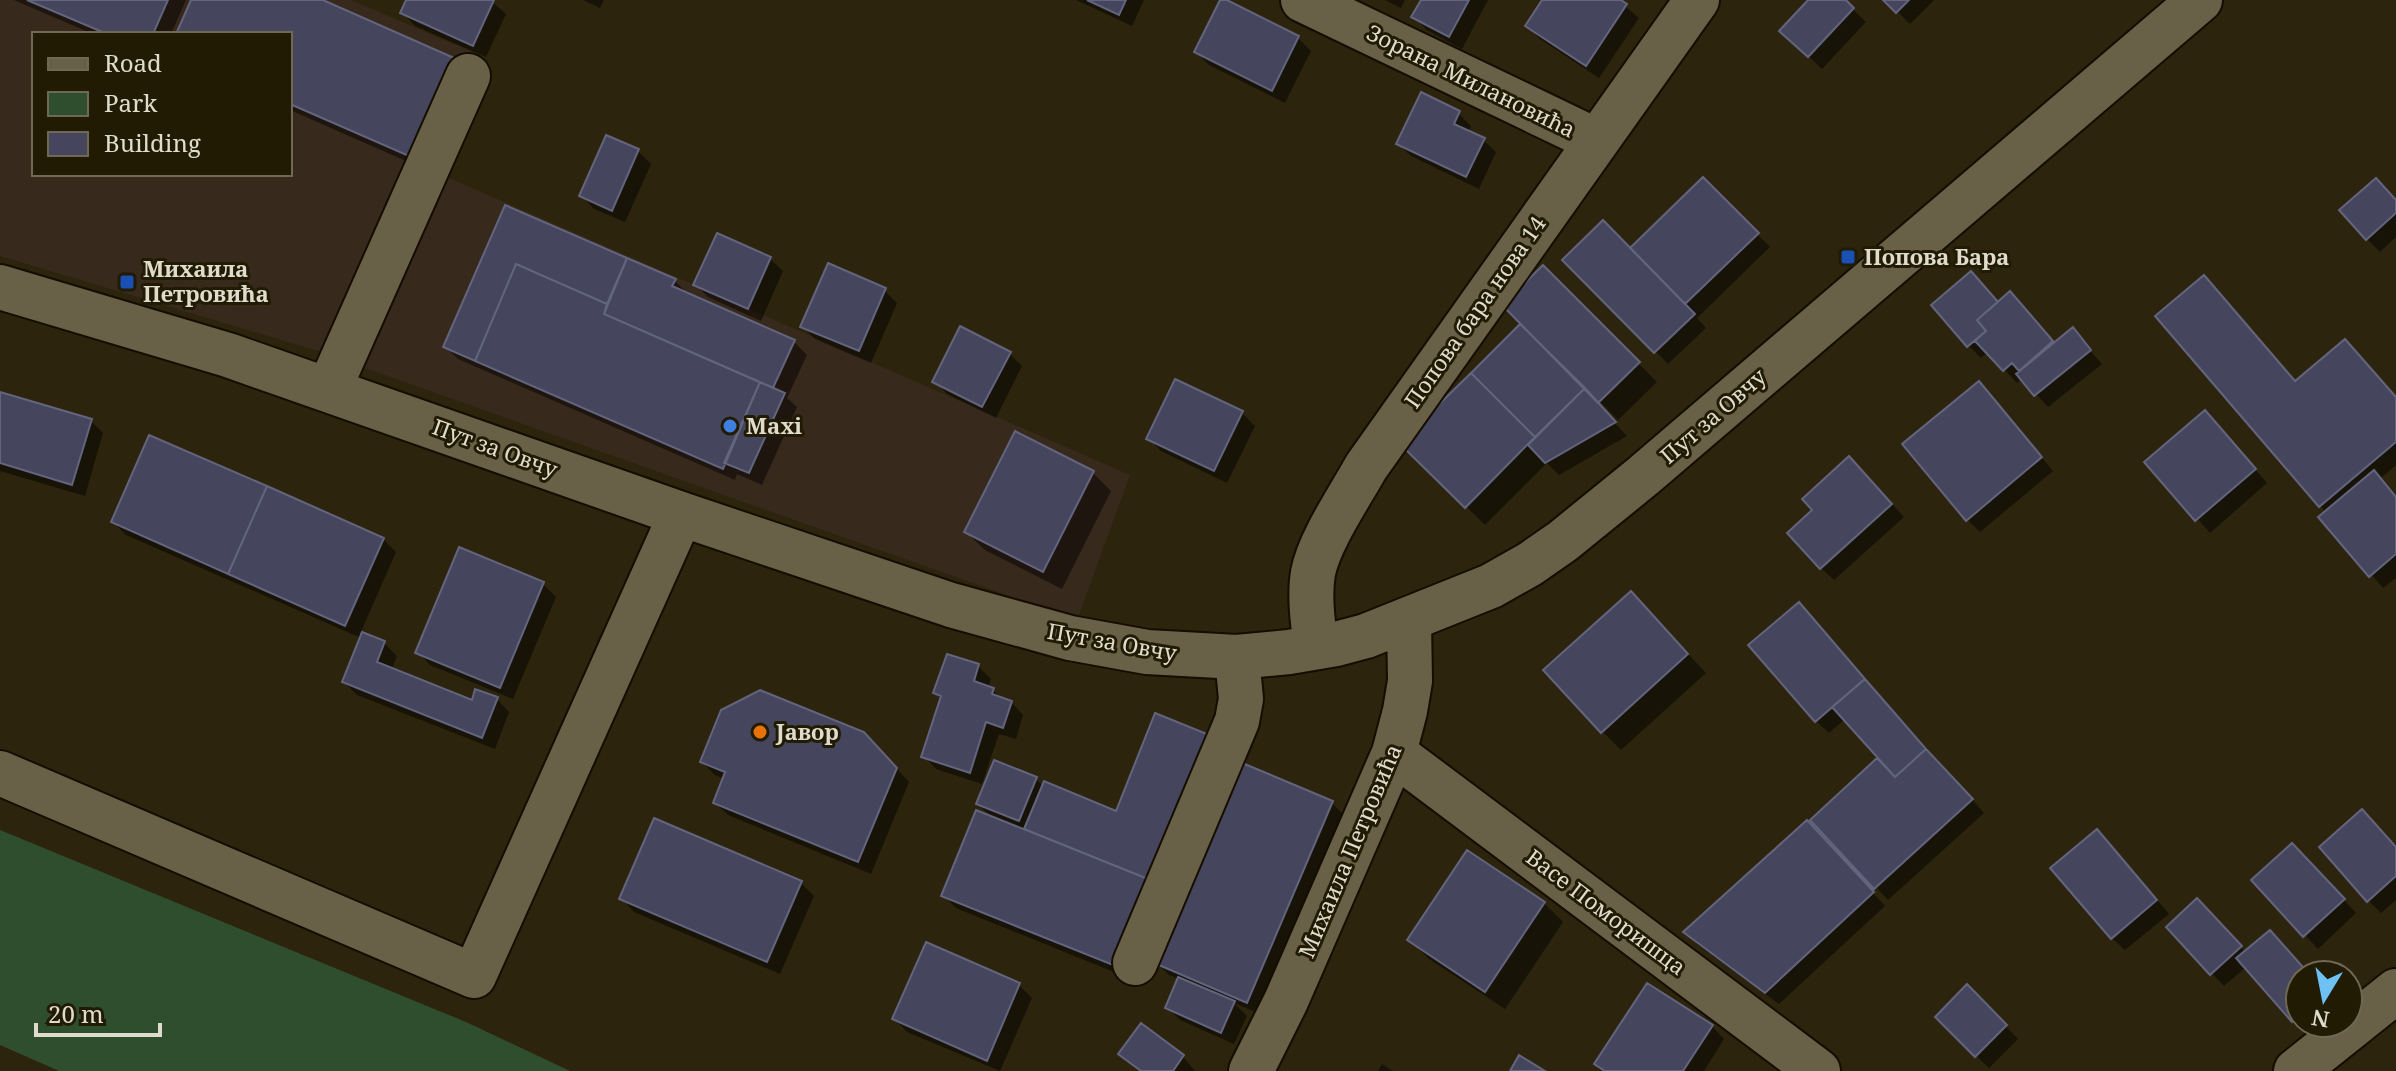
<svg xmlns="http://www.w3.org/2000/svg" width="2396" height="1071" font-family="'Noto Serif',serif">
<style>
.commercial{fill:#37291c;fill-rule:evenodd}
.green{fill:#2f4e2d}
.shadow{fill:#0007}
.building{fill:#45465e;stroke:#63647e;stroke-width:2}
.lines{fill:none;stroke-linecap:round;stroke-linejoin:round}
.minor-casing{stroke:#140d00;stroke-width:48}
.minor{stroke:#696147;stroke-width:44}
.transit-dot{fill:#1a4fb4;stroke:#221b03;stroke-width:3}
.shop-dot{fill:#3f7fe0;stroke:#221b03;stroke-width:3}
.food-dot{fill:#e8710a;stroke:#221b03;stroke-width:3}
.labels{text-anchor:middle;stroke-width:6;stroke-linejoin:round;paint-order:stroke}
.street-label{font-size:22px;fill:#e0dccd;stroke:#221b03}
.poi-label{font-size:22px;font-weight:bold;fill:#e0dccd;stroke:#221b03;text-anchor:start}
</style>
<rect width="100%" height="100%" fill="#2c240c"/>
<!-- commercial -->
<path class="commercial" d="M0 0H351L475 53 325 353 0 256ZM34 34H290V174H34Z
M447 177 1130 475 1079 615 1052 611 362 367Z"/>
<!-- green -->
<path class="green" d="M0 830 466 1022 570 1071H59L0 1045Z"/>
<!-- shadow -->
<path class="shadow" d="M14 0H186L171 34H93Z
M194 0H318L431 172 290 110V34H179Z
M408 0H490L506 14 486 57 415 26 403 13Z
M583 0H604L600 8Z
M1076 0H1144L1132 26Z
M1222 0 1298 38 1311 51 1285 103 1209 65 1196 52Z
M1385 0H1405L1401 8Z
M1423 0H1488L1462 49 1427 30 1414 17Z
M1544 0H1618L1639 18 1599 78 1540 39 1527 26Z
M1811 0H1843L1866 22 1822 69 1795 43Z
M1886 0H1934L1910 24Z
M1458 113 1471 126 1468 132 1483 140 1496 152 1479 189 1411 156 1398 144Z
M638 151 651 164 625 222 594 209 582 196Z
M1703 180 1770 247 1697 318 1706 328 1668 364 1565 260 1630 250Z
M2396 202V237L2380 252 2367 239Z
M506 208 674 280 687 293 794 342 807 355 787 398 797 407 762 485 737 474 735 480 458 359 445 346Z
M770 259 783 271 761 321 708 297 696 285Z
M1543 268 1657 382 1618 420 1544 345 1541 348 1627 436 1559 475 1547 463 1485 525 1402 443 1538 340Z
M884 290 897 303 871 363 815 339 803 327Z
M1999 304 2022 307 2055 344 2072 330 2102 364 2048 407 2022 378 2017 383 1988 352 1981 358 1969 346Z
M1009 353 1022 366 996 418 947 394 935 381Z
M2296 383 2396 398V465L2380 479 2396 497V578L2383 588 2321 517 2327 513 2320 506Z
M0 394 91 421 103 433 85 496 0 471Z
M1991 396 2053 471 1980 532 1967 519Z
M1242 413 1255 426 1227 483 1161 451 1149 439Z
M2217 425 2267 483 2210 533 2147 462Z
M1862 471 1904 517 1834 580 1821 568Z
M1093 473 1111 491 1062 589 985 550 966 532Z
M113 522 383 539 396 552 360 634 384 643 397 656 391 670 473 702 497 699 509 712 495 749 357 695 344 682 361 638 126 535Z
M543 584 556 597 513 699 430 665 418 652Z
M1649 612 1706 673 1621 750 1602 731Z
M1811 617 1984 813 1888 900 1813 820 1880 758 1845 719 1829 733 1816 721Z
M978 666 991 679 988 688 993 690 1003 700 1011 702 1023 715 1016 739 999 734 982 784 936 769 924 756 942 699 936 693Z
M1206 736 1219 749 1126 977 956 908 943 895 994 819 978 804 1036 779 1044 787 1117 813Z
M877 747 909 782 871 874 728 815 715 803 725 779 715 775 702 762Z
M1241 765 1332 803 1345 816 1260 1014 1234 1003 1247 1016 1234 1044 1180 1020 1167 1007 1179 979 1169 975 1156 962Z
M1820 835 1885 906 1779 1004 1698 945 1685 932Z
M2109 844 2169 914 2125 950 2112 938Z
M2396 848V900L2381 913 2368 900Z
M2305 858 2356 913 2318 949 2254 880Z
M801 883 814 896 780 974 634 912 622 899Z
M1544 903 1563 922 1505 1009 1429 959 1410 940Z
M2210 914 2246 953 2309 975H2300V1023H2318L2306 1033 2246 967 2224 986 2168 927Z
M927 945 1019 985 1032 998 1000 1071 907 1032 895 1019Z
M1967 987 2018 1039 1989 1068 1937 1017Z
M1142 1026 1183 1057 1195 1071H1139L1134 1067 1121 1054Z
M1712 1026 1724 1039 1704 1071H1604L1597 1064Z
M1382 1064 1393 1071H1378Z"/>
<!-- building -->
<path class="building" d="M27 0H168L153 34H107Z
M191 0H323L461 61 418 160 290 104V34H176Z
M406 0H494L473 46 400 13Z
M1087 0H1126L1119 15Z
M1220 0H1227L1299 36 1272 91 1194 52Z
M1421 0H1469L1449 37 1411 17Z
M1542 0H1621L1627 4 1586 66 1525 26Z
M1808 0H1846L1854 8 1808 57 1779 31Z
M1883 0H1909L1896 13Z
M1421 92 1460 111 1454 124 1485 138 1466 177 1396 144Z
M606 135 639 149 612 211 579 196Z
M1703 177 1759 233 1685 304 1630 248Z
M2376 178 2396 200V213L2366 240 2339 210Z
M505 205 627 258 607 304 516 264 475 361 443 347Z
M1603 220 1695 314 1654 353 1562 260Z
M717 233 771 257 748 309 693 285Z
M627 258 676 279 672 286 795 340 773 388 604 314Z
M828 263 886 288 859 351 800 327Z
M516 264 607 304 604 314 760 382 723 469 475 361Z
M1543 265 1640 362 1598 403 1502 305Z
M1971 271 1998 302 1977 320 1986 331 1967 347 1931 305Z
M2204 275 2295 381 2345 339 2396 397V442L2319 507 2155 316Z
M2010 291 2053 341 2019 371 2012 363 2003 371 1975 341 1986 331 1977 320Z
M1520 324 1585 388 1535 437 1471 373Z
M960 326 1011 352 982 407 932 382Z
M2073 327 2091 350 2034 396 2016 374Z
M1471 373 1535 437 1465 508 1399 443Z
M1175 379 1243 411 1214 471 1146 439Z
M1979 381 2042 457 1966 521 1902 444Z
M760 382 785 393 749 473 724 463Z
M1585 388 1616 422 1545 463 1528 445Z
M0 392 92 419 72 485 0 463Z
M2205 410 2256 469 2195 521 2144 462Z
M1015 431 1094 471 1043 572 964 532Z
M149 435 267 486 228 574 111 522Z
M1849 456 1892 504 1820 569 1787 533 1812 510 1802 499Z
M2374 470 2396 497V554L2369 577 2318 517Z
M267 486 384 538 345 626 228 574Z
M459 547 544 582 500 688 415 653Z
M1631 591 1688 654 1601 733 1543 670Z
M1799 602 1865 679 1815 722 1748 645Z
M362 632 385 641 377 662 472 700 475 689 498 697 482 738 342 682Z
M947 654 979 664 974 681 994 688 992 694 1012 701 1003 728 986 722 970 773 921 757 941 696 933 693Z
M1865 679 1926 749 1895 777 1832 707Z
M760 690 864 732 897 768 858 862 713 803 725 772 700 762 721 710Z
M1155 713 1207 734 1148 879 1024 829 1044 781 1116 811Z
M1926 749 1973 799 1874 889 1810 820 1877 758 1895 777Z
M994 760 1037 777 1019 821 976 804Z
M1240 762 1333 801 1247 1003 1154 963Z
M2362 809 2396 847V876L2367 902 2319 847Z
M976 810 1148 879 1113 965 941 896Z
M654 818 802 881 767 962 619 899Z
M1807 820 1874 892 1765 993 1683 932Z
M2097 829 2157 900 2111 939 2050 868Z
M2292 843 2345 899 2303 937 2251 880Z
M1467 850 1545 902 1485 992 1407 940Z
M2197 898 2242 946 2210 975 2166 927Z
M2270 930 2310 975H2300V1015L2292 1022 2236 958Z
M926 942 1020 983 987 1061 892 1019Z
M1178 977 1235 1001 1221 1033 1165 1008Z
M1647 983 1713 1025 1683 1071H1605L1594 1064Z
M1967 984 2007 1025 1975 1057 1935 1017Z
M1141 1023 1184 1055 1173 1071H1141L1118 1054Z
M1519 1055 1545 1071H1510Z"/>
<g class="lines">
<defs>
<path id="minor" d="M1303 0 1597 141
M0 287 228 355 681 514 951 605 1070 638 1147 652 1237 657 1289 652 1336 644 1366 636 1491 586 1530 564 1563 541 1643 476 2200 0
M329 389 468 76
M1316 647C1313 624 1309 596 1313 573 1319 541 1350 496 1366 467L1697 0
M1394 753 1818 1071
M0 773 474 976 681 514
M1135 963 1237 721 1241 699 1237 657
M1251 1071 1286 1001 1394 753 1405 711 1410 681 1409 620
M2296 1071 2396 991"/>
</defs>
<!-- minor casing -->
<use href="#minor" class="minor-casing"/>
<!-- minor -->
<use href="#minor" class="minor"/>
</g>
<!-- markers -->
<g class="transit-dot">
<rect x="1840" y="249" width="16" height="16" rx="4"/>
<rect x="119" y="274" width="16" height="16" rx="4"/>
</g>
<circle class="shop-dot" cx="730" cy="426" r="8"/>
<circle class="food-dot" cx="760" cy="732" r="8"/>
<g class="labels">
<!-- street labels -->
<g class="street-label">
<text transform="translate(1471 81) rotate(26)" y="8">Зорана Милановића</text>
<text transform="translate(1475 312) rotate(-55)" y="8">Попова бара нова 14</text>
<text transform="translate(1713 416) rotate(-41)" y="8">Пут за Овчу</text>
<text transform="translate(495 448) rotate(20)" y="8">Пут за Овчу</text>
<text transform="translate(1112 642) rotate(10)" y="8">Пут за Овчу</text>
<text transform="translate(1350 851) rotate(-67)" y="8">Михаила Петровића</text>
<text transform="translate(1606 912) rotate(37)" y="8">Васе Поморишца</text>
</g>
<!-- poi labels -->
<g class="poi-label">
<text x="1864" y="265">Попова Бара</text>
<text x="143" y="277">Михаила<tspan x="143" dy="25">Петровића</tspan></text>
<text x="746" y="434">Maxi</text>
<text x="776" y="740">Јавор</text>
</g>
</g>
<!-- legend -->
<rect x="32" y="32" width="260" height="144" fill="#221b03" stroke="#6e6854" stroke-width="2"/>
<rect x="48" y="58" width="40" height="12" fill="#696147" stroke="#6e6854" stroke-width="2"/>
<text x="104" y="72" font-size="24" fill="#e0dccd">Road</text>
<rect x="48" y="92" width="40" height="24" fill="#2f4e2d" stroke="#6e6854" stroke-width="2"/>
<text x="104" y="112" font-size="24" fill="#e0dccd">Park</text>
<rect x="48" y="132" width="40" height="24" fill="#45465e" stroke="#6e6854" stroke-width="2"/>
<text x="104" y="152" font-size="24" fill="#e0dccd">Building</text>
<!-- north arrow -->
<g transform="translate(2324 999) rotate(190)"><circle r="38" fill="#221b03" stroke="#6e6854" stroke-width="2"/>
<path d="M0-6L14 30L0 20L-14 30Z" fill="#6dc2f3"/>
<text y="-12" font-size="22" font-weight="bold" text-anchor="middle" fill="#e0dccd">N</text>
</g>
<!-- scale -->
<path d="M36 1023v12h124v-12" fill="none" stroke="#e0dccd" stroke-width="4"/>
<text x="48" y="1023" font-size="24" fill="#e0dccd" stroke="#221b03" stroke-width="6" paint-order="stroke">20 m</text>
</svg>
